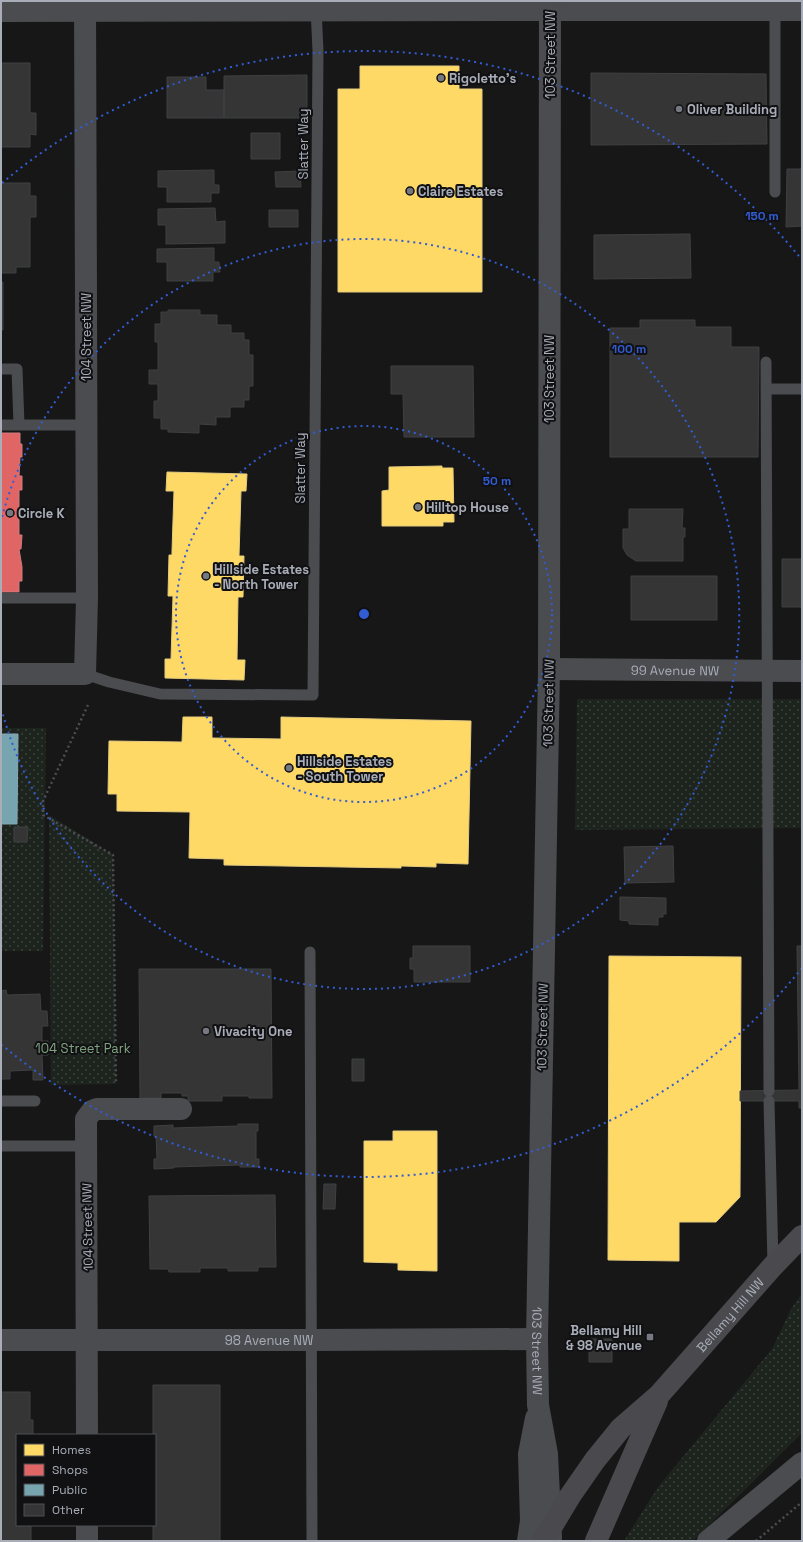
<svg xmlns="http://www.w3.org/2000/svg" width="803" height="1542" font-family="'Space Grotesk',sans-serif">
<style>
.grass{fill:url(#grass-dots)}
.homes{fill:#ffd966;stroke:#e5cc7f}
.shops{fill:#e06666;stroke:#cf7b7f}
.public{fill:#76a5af;stroke:#85a7b2}
.building{fill:#353536;stroke:#3f4043}
.lines{fill:none;stroke-linecap:round;stroke-linejoin:round}
.path{stroke:#4d4e52;stroke-width:2.5;stroke-dasharray:2 3;stroke-linecap:butt}
.service{stroke:#4b4c50;stroke-width:11}
.minor{stroke:#4b4c50;stroke-width:22}
.tertiary{stroke:#4b4c50;stroke-width:22}
.secondary{stroke:#4a4a4e;stroke-width:22}
.ring{fill:none;stroke:#325cd3;stroke-width:2;stroke-dasharray:2 4}
.poi-dot{fill:#757880;stroke:#111113;stroke-width:1.5}
.labels{text-anchor:middle;stroke-width:4;stroke-linejoin:round;paint-order:stroke}
.street-label{font-size:13px;fill:#a8adb8;stroke:#111113}
.poi-label{font-size:13px;font-weight:bold;fill:#a8adb8;stroke:#111113;text-anchor:start}
.park-label{font-size:13px;fill:#7fa381;stroke:#111113}
.centre{fill:#325cd3;stroke:#111113;stroke-width:2}
.ring-label{font-size:12px;text-anchor:middle;font-weight:bold;fill:#325cd3;stroke:#111113;stroke-width:4;stroke-linejoin:round;paint-order:stroke}
</style>
<defs>
<pattern id="grass-dots" width="8" height="8" patternUnits="userSpaceOnUse"><rect width="8" height="8" fill="#1d241e"/><path d="M2 2h.1M6 6h.1" fill="none" stroke="#3b413d" stroke-width="1.8" stroke-linecap="round"/></pattern>
</defs>
<rect width="100%" height="100%" fill="#171717"/>
<!-- grass -->
<path class="grass" d="M577 699H802V828L575 830Z
M1 728H46L43 951H1Z
M49 815 113 855 116 1084 51 1085Z
M802 1293V1433L693 1541H624L658 1487 772 1349 791 1309Z"/>
<!-- homes -->
<path class="homes" d="M360 66H459V89H482V292H338V89H360Z
M442 466V468H453L454 522H443V526H382V491L389 490V467Z
M167 472 247 474 246 491H241L239 556H244L243 597H238L237 660H245L244 680 165 678V659H171L173 596H168L169 555H172V551L174 491H166Z
M183 717H212V738L281 739V717L471 721 468 864 436 863V867L401 866V868L224 865V859L189 858 190 812 117 811V794H108L109 741 182 742Z
M609 956 741 957 740 1197 716 1222H679V1261L608 1260Z
M393 1131H437V1271L398 1270V1263L364 1262V1141H393Z"/>
<!-- shops -->
<path class="shops" d="M1 433H20V444H22V457H20L19 476H22V490H19V535H22L21 549H19L22 567V581H19V592H1Z"/>
<!-- public -->
<path class="public" d="M1 734H18L17 824H1Z"/>
<!-- building -->
<path class="building" d="M1 63H30V113H36V135L30 134V147H1Z
M591 73 766 74 767 144 591 145Z
M307 75V118H224V76Z
M167 77H206V90H224V118H167Z
M251 133H280V159H251Z
M787 169H802V226L786 227Z
M214 170V185H219V193H211V202H167V187H158V171Z
M300 171 301 187H276L275 172Z
M1 183H30V196H36V217H30V267H16V273H1Z
M215 208 216 222 225 221V243L166 244V225H158V209Z
M269 210H298V227H269Z
M690 234 691 278 594 279V235Z
M214 248V262H219L220 272H213V281H167V262H157V249Z
M1 282H3V330H1Z
M168 310H200V315H217V325H231V333H244V340H249V355H253V386H249V400H244V407H230V417H216V425L199 424V433L168 432V429H161V418H154V401H158V384H149V370H158V342H155V324H161V312H168Z
M640 320H695V327H731V347H759L758 457H610V328H640Z
M391 366H473L474 437H404L403 394H391Z
M629 509H683L682 528H685V537H683V561H636L627 555 623 548V529H629Z
M782 559H802V607H782Z
M631 576H717V620H631Z
M14 827H28L27 842H14Z
M673 846 674 882 625 883 624 847Z
M620 897 666 898V914H663V917H658V925L629 924V921L620 920Z
M413 946H470V982H414V969H410V958H413Z
M797 946H802V1108H799V1101H740V1091L799 1090Z
M139 969H271L272 1098H249V1096H222V1101H188V1096H182V1093H161V1098H140Z
M6 990 7 995 40 994 41 1011H47L48 1026H42V1041H48V1055H42L43 1080H33V1070L10 1071V1079H1V991Z
M352 1059H364V1081H352Z
M238 1124H258V1131H256V1159H259V1167H240V1165L174 1167V1168L154 1169V1159H157L156 1136H154V1126L173 1125V1128L238 1126Z
M324 1184H336L335 1209H323Z
M275 1195 276 1267H258V1271H228V1268H200V1272H169L168 1269H150L149 1196Z
M589 1339H612V1362H589Z
M153 1385H220V1541H153V1525H155V1435H153Z
M1 1392H30V1420H33V1435H17V1525H31V1541H1Z"/>
<g class="lines">
<!-- path -->
<path class="path" d="M88 705 43 801V815L113 855 116 1084
M756 1541 802 1502"/>
<!-- service -->
<path class="service" d="M775 192V10
M766 362 769 1091
M1 369H17L19 425
M766 389H802
M1 425H86
M1 598H87
M85 674 109 682 160 694 313 695 318 51 316 8
M310 952 312 1541
M1 1101H35
M769 1101 773 1264
M1 1146H86"/>
<!-- minor -->
<g class="minor">
<path d="M550 10H802"/>
<path id="s1" d="M549 669 802 671"/>
<path d="M1 674H85L87 598 85 1"/>
<path id="s2" d="M1 1340H312L537 1339"/>
<path d="M87 1435 86 1119 92 1111 97 1109H181"/>
<path d="M87 1541V1525"/>
</g>
<!-- tertiary -->
<g class="tertiary">
<path id="s3" d="M550 1 549 669 537 1339 538 1405 547 1454 551 1538"/>
<path d="M1 11 550 10"/>
<path d="M528 1541 531 1521 529 1454 536 1418"/>
<path d="M708 1541 802 1463"/>
</g>
<!-- secondary -->
<g class="secondary">
<path id="s4" d="M543 1541 570 1496 595 1460 621 1428 659 1395 773 1266 802 1236"/>
<path d="M596 1541 657 1401"/>
</g>
</g>
<!-- distance rings -->
<g class="ring">
<circle cx="364" cy="614" r="188"/>
<path d="M2 517A375 375 0 1 1 2 711"/>
<path d="M802 968A563 563 0 0 1 2 1045M2 183A563 563 0 0 1 802 260"/>
</g>
<!-- markers -->
<g class="poi-dot">
<circle cx="441" cy="78" r="4"/>
<circle cx="679" cy="109" r="4"/>
<circle cx="410" cy="191" r="4"/>
<circle cx="418" cy="507" r="4"/>
<circle cx="10" cy="513" r="4"/>
<circle cx="206" cy="576" r="4"/>
<circle cx="289" cy="768" r="4"/>
<circle cx="206" cy="1031" r="4"/>
<rect x="646" y="1333" width="8" height="8" rx="2"/>
</g>
<g class="labels">
<!-- street labels -->
<g class="street-label">
<text transform="translate(550 55) rotate(-90)" y="5">103 Street NW</text>
<text transform="translate(303 144) rotate(-90)" y="5">Slatter Way</text>
<text transform="translate(86 337) rotate(-90)" y="5">104 Street NW</text>
<text transform="translate(549 379) rotate(-90)" y="5">103 Street NW</text>
<text transform="translate(300 468) rotate(-90)" y="5">Slatter Way</text>
<text dy="5" stroke="none"><textPath href="#s1" startOffset="126">99 Avenue NW</textPath></text>
<text transform="translate(548 703) rotate(-89)" y="5">103 Street NW</text>
<text transform="translate(542 1027) rotate(-89)" y="5">103 Street NW</text>
<text transform="translate(87 1227) rotate(-91)" y="5">104 Street NW</text>
<text dy="5" stroke="none"><textPath href="#s4" startOffset="295">Bellamy Hill NW</textPath></text>
<text dy="5" stroke="none"><textPath href="#s2" startOffset="268">98 Avenue NW</textPath></text>
<text dy="5" stroke="none"><textPath href="#s3" startOffset="1350">103 Street NW</textPath></text>
</g>
<!-- poi labels -->
<g class="poi-label">
<text x="449" y="83">Rigoletto's</text>
<text x="687" y="114">Oliver Building</text>
<text x="418" y="196">Claire Estates</text>
<text x="426" y="512">Hilltop House</text>
<text x="18" y="518">Circle K</text>
<text x="214" y="574">Hillside Estates<tspan x="214" dy="15">- North Tower</tspan></text>
<text x="297" y="766">Hillside Estates<tspan x="297" dy="15">- South Tower</tspan></text>
<text x="214" y="1036">Vivacity One</text>
<text x="642" y="1335" text-anchor="end">Bellamy Hill<tspan x="642" dy="15">&amp; 98 Avenue</tspan></text>
</g>
<!-- park labels -->
<g class="park-label">
<text x="83" y="1053">104 Street Park</text>
</g>
</g>
<circle cx="364" cy="614" r="6" class="centre"/>
<g class="ring-label">
<text x="762" y="220">150 m</text>
<text x="629" y="353">100 m</text>
<text x="497" y="485">50 m</text>
</g>
<!-- border -->
<rect width="803" height="1542" fill="none" stroke="#a8adb8" stroke-width="4"/>
<!-- legend -->
<rect x="16" y="1434" width="140" height="92" fill="#111113" stroke="#4d4f55"/>
<rect x="24" y="1444" width="20" height="12" fill="#ffd966" stroke="#4d4f55"/>
<text x="52" y="1454" font-size="12" fill="#a8adb8">Homes</text>
<rect x="24" y="1464" width="20" height="12" fill="#e06666" stroke="#4d4f55"/>
<text x="52" y="1474" font-size="12" fill="#a8adb8">Shops</text>
<rect x="24" y="1484" width="20" height="12" fill="#76a5af" stroke="#4d4f55"/>
<text x="52" y="1494" font-size="12" fill="#a8adb8">Public</text>
<rect x="24" y="1504" width="20" height="12" fill="#353536" stroke="#4d4f55"/>
<text x="52" y="1514" font-size="12" fill="#a8adb8">Other</text>
</svg>
